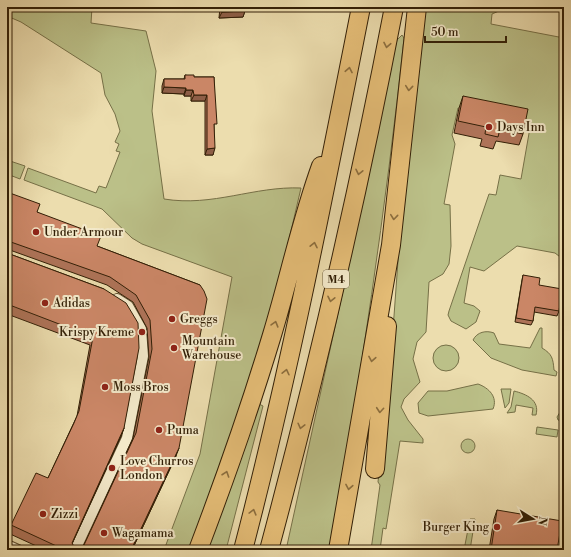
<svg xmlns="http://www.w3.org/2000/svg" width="571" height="557" font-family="'Libre Bodoni',serif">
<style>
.green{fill:#bbc088;stroke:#767047}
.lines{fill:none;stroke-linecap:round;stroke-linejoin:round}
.street-casing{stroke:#604e30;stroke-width:12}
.highway-casing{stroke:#321f06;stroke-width:20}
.street{stroke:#f3e9ca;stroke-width:10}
.highway{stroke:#e6be77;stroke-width:18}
.wall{fill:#ae7358;stroke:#321f06}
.shaded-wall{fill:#8d5e47;stroke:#321f06}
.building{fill:#ca8666;stroke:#321f06}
.oneway{stroke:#8c6e3e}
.poi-dot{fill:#8f2418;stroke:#f3e9ca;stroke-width:1.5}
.labels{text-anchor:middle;stroke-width:4;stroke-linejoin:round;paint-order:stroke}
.shield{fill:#f3e9ca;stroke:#6c5c41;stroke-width:1}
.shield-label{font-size:11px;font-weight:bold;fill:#321f06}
.poi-label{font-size:12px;fill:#321f06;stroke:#f3e9ca;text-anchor:start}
</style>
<rect width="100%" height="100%" fill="#ecddae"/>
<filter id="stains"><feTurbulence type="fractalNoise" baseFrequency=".005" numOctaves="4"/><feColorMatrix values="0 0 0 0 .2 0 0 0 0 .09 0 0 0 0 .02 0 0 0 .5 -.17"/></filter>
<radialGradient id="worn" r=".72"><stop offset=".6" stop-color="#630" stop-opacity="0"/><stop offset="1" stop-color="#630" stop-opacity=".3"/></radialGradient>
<!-- green -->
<path class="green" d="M7 7H92L91 23 146 31 156 71 152 111 164 199C213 207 254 186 301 188L280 278 231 442 191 550H164L200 454 232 277 142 244 132 238 102 209 24 180 28 168 96 193 99 186 106 188 120 152 116 151 119 144 115 142 120 131 115 114 105 95 101 73 21 22 7 16Z
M425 7H508L492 14 491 24 564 38V260L555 253 517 246 484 271 470 267 464 303 474 306 480 311 476 322 466 329 451 321 448 315 449 311 489 194 496 195 500 175 521 179 531 122 458 108 452 135 455 144 444 204 450 205 451 246 449 264 443 274 429 282 426 332 417 342 413 359 420 382 404 399 401 407 408 420 423 439V443L400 441 386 529 383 528 380 550H371L380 485 378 482 394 316 399 247Z
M402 35 404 38C386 209 360 380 331 550H286L366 186 395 48 397 40Z
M7 160 25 166 20 179 7 174Z
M540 328H542V348C552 354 553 358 554 370L557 372 556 376 522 370 491 358 473 340C477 332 486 330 494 333L499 344 530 348Z
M433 358a13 13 0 1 1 26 0a13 13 0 1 1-26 0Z
M478 384C489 388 498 397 493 409L428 416 419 413 418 403 428 391H447Z
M501 389H511L509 403 505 408Z
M514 391C526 394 540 400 536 415H532L533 408 516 405 515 412 507 413 511 407Z
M259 404 263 406 226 550H207Z
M564 406 562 421 558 420 557 417Z
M537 427 558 430 557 437 536 434Z
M461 446a7 7 0 1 1 14 0a7 7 0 1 1-14 0Z
M470 519H475L470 550H464Z
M564 523V550H559Z"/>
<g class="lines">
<defs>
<path id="street" d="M7 545 18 550
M75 550 127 438 143 356 141 329 128 306 117 299"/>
<path id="highway" d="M375 469 387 326
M198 550C225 479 250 408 272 335 289 279 301 221 321 166
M243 550C290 370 325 189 361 7
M269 550C317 371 359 189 394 7
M338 550 391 245 417 7"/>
</defs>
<!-- street casing -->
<use href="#street" class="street-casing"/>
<!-- highway casing -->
<use href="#highway" class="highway-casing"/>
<!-- street -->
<use href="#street" class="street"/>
<!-- highway -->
<use href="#highway" class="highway"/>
</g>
<!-- wall -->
<path class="wall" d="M220 7H246L243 17 219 18Z
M185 75 194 77H214V130L213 155H205V101H191V96H184V94L162 93V86L164 79H184Z
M463 96 523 134 519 145 496 141 493 149 480 146 482 139 454 133 459 108Z
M7 192 37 212 97 246 200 285 176 456 132 550H45L8 533 11 525 48 478 77 416 90 345 7 314V253L104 289 124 428 121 436 72 544 75 548H79L84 545 133 438 149 357 147 328 133 302 107 285 7 249Z
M523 275 539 285 559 311 557 316 534 312 533 321 531 325 515 322 522 280Z
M497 510 557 550H489L494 519Z"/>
<!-- shaded-wall -->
<path class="shaded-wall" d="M130 7H140L139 9H129Z
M245 11 243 17 219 18 222 12Z
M164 87 186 88 184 94 162 93Z
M186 90H193L191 96H184Z
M194 95H207L205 101H191Z
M215 148 213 155H205L207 149Z
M124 428 121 436 69 550 72 543Z
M179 448 176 456 132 550H131Z"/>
<!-- building -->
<path class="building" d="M222 7H246L245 11 222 12Z
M185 75H194V77H214L217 124H214L215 148 207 149V95H194L193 90H186V88L164 87V79H185Z
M463 96 528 109 523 134 500 129 498 137 485 134 486 127 458 121Z
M7 192 40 204 37 212 101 236 97 246 200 285 204 291 207 299 179 448 131 550H65L11 525 36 473 48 478 74 423 79 411 93 337 7 304V253L104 289 126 303 138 323 139 348 124 428 72 543 75 548H79L84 545 136 433 152 349 150 320 136 295 110 277 8 241 7 242Z
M523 275 540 278 539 285 562 289 559 311 535 307 533 321 516 318Z
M497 510 562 521 557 550H491Z"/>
<!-- one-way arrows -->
<defs><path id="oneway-chevron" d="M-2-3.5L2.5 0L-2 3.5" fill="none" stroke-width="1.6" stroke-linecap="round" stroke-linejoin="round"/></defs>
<g class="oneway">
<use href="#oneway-chevron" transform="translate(387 45) rotate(101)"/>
<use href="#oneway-chevron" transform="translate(349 70) rotate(-79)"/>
<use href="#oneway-chevron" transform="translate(409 88) rotate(96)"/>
<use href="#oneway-chevron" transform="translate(359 172) rotate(102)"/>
<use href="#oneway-chevron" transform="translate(394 217) rotate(96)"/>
<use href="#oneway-chevron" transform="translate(314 245) rotate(-78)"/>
<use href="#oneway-chevron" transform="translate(331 299) rotate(102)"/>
<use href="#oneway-chevron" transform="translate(275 324) rotate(-74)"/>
<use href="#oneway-chevron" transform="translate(372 359) rotate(100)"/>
<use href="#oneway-chevron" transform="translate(286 372) rotate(-77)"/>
<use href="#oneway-chevron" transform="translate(380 410) rotate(95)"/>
<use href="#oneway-chevron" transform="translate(301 426) rotate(104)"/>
<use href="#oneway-chevron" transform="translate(226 474) rotate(-71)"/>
<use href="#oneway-chevron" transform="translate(349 487) rotate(100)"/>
<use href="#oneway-chevron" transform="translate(253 512) rotate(-75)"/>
</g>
<!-- markers -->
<g class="poi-dot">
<circle cx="489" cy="127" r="4"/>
<circle cx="36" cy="232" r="4"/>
<circle cx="45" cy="303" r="4"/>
<circle cx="172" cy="319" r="4"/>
<circle cx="142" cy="332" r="4"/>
<circle cx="174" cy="348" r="4"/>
<circle cx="105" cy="387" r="4"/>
<circle cx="159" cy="430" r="4"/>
<circle cx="112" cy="468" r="4"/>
<circle cx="43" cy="514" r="4"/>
<circle cx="497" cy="527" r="4"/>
<circle cx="104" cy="533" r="4"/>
</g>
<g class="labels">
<!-- shield labels -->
<rect class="shield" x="323" y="270" width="26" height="18" rx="3"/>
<g class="shield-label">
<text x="336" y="283">M4</text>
</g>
<!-- poi labels -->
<g class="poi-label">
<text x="497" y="131">Days Inn</text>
<text x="44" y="236">Under Armour</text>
<text x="53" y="307">Adidas</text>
<text x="180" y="323">Greggs</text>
<text x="134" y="336" text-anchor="end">Krispy Kreme</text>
<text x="182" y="345">Mountain<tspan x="182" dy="14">Warehouse</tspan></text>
<text x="113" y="391">Moss Bros</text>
<text x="167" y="434">Puma</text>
<text x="120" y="465">Love Churros<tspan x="120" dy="14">London</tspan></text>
<text x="51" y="518">Zizzi</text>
<text x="489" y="531" text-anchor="end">Burger King</text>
<text x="112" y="537">Wagamama</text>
</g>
</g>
<!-- margin -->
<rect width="571" height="557" fill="none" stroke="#ecddae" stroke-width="24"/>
<rect x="8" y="8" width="555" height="541" fill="none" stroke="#321f06" stroke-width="2"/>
<rect x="12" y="12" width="547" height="533" fill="none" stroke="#321f06"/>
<!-- north arrow -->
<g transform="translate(533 519) rotate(101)" stroke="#f3e9ca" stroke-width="3" paint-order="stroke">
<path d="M0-3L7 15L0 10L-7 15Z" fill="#321f06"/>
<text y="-6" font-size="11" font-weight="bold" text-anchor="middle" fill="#321f06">N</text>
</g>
<!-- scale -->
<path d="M425 36v6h81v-6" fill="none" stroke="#321f06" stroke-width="2"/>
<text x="431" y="36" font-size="12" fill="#321f06" stroke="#f3e9ca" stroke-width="3" paint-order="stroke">50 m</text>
<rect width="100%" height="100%" filter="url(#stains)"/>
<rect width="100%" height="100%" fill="url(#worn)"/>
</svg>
